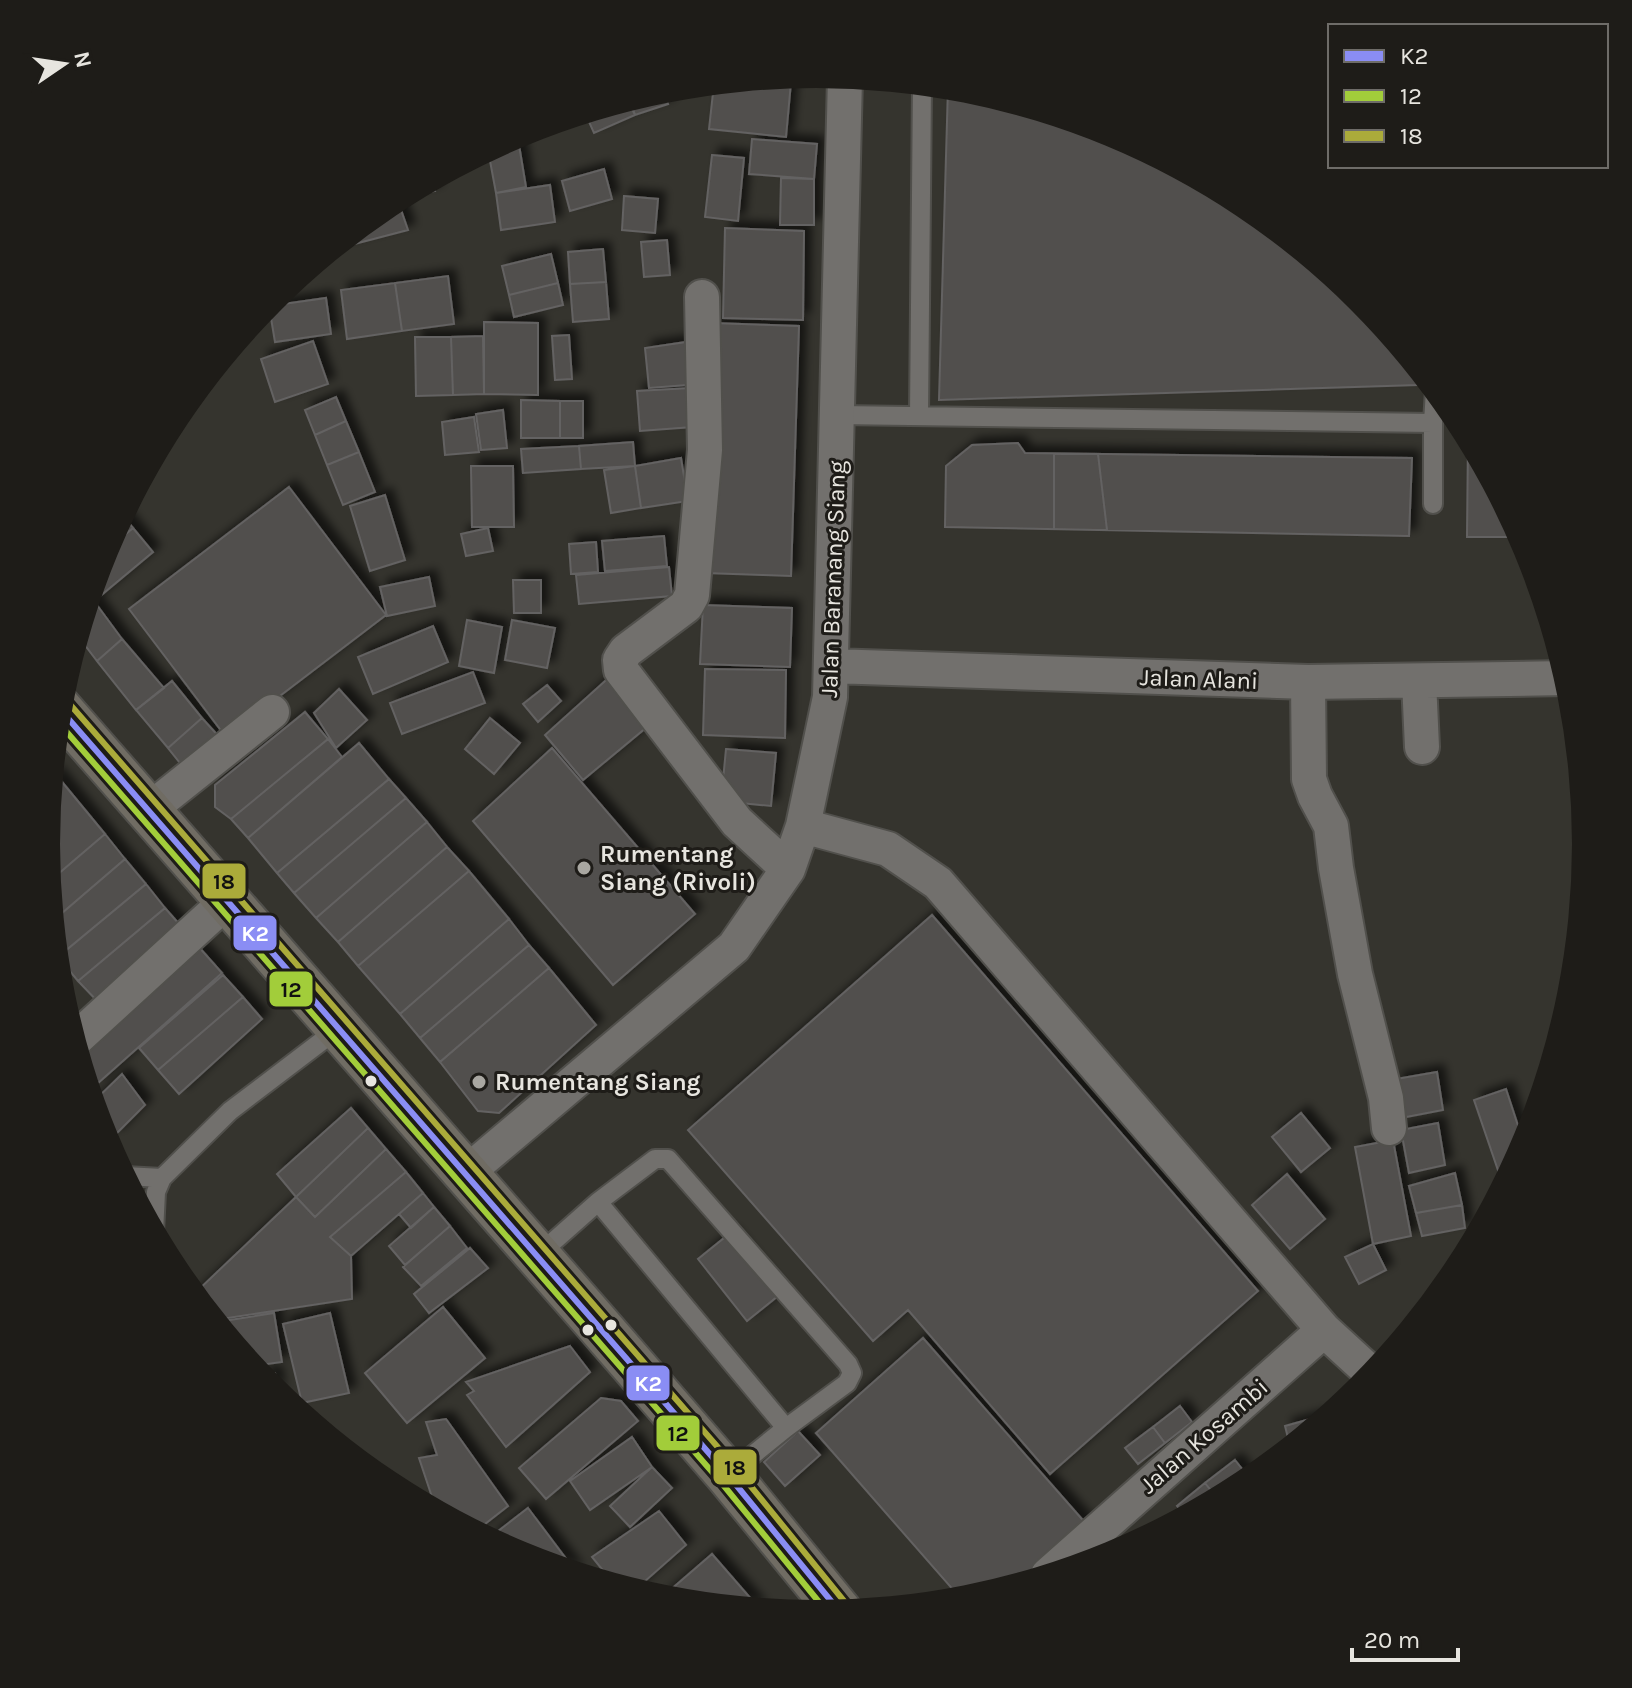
<svg xmlns="http://www.w3.org/2000/svg" width="1632" height="1688" font-family="Karla,sans-serif">
<style>
.building{fill:#514f4d;stroke:#646262;stroke-width:2;filter:url(#shadow)}
.lines{fill:none;stroke-linecap:round;stroke-linejoin:round}
.service-casing{stroke:#51504c;stroke-width:22}
.minor-casing{stroke:#51504c;stroke-width:38}
.primary-casing{stroke:#51504c;stroke-width:48}
.service{stroke:#72706d;stroke-width:18}
.minor{stroke:#72706d;stroke-width:34}
.primary{stroke:#706c63;stroke-width:44}
.bus-1-casing{stroke:#1e1c18;stroke-width:12}
.bus-2-casing{stroke:#1e1c18;stroke-width:12}
.bus-3-casing{stroke:#1e1c18;stroke-width:12}
.bus-1{stroke:#8a8df4;stroke-width:6}
.bus-2{stroke:#a2cd3a;stroke-width:6}
.bus-3{stroke:#abab3a;stroke-width:6}
.poi-dot{fill:#a9a7a1;stroke:#1e1c18;stroke-width:3}
.bus-dot{fill:#e7e5df;stroke:#1e1c18;stroke-width:3}
.labels{text-anchor:middle;stroke-width:6;stroke-linejoin:round;paint-order:stroke}
.street-label{font-size:24px;fill:#e7e5df;stroke:#1e1c18}
.poi-label{font-size:24px;font-weight:bold;fill:#e7e5df;stroke:#1e1c18;text-anchor:start}
.line-badge{stroke:#1e1c18;stroke-width:3}
.badge-label{font-size:22px;text-anchor:middle;font-weight:bold;fill:#fff}
.pale-badge-label{font-size:22px;text-anchor:middle;font-weight:bold;fill:#111}
</style>
<defs>
<filter id="shadow"><feDropShadow dx="7" dy="-7" stdDeviation="4" flood-color="#0009"/></filter>
</defs>
<rect width="100%" height="100%" fill="#35342e"/>
<!-- building -->
<path class="building" d="M766 79 791 82 786 137 709 129 714 84Z
M948 87 967 89 1111 133 1244 204 1361 300 1418 369V385L939 400Z
M663 90 668 104 635 115 630 100Z
M628 100 635 115 594 133 585 113Z
M752 139 817 144 814 179 749 174Z
M519 145 526 187 496 193 488 150Z
M712 155 744 158 738 221 705 217Z
M604 169 612 199 570 211 562 181Z
M781 178 814 179V225H780Z
M433 180 435 191 400 197Z
M550 185 555 222 501 230 496 193Z
M624 196 658 199 655 233 622 230Z
M398 201 408 230 343 247 342 242 389 204Z
M725 228 804 231 803 320 723 318Z
M667 240 670 275 644 277 641 242Z
M603 249 606 282 570 284 568 252Z
M551 254 558 283 509 295 502 266Z
M448 276 454 324 402 331 395 283Z
M606 282 609 319 573 322 570 284Z
M395 283 402 331 347 339 341 290Z
M558 283 563 305 514 317 509 295Z
M326 298 331 334 275 342 269 306Z
M484 322 538 323V395L484 394Z
M713 323 799 326 791 576 705 573Z
M569 335 572 379 555 380 552 336Z
M483 336 484 394 453 395 451 337Z
M415 337H451L453 395 416 396Z
M313 341 328 384 275 402 261 359Z
M693 341 700 384 649 388 645 348Z
M690 388 693 427 640 431 637 391Z
M336 397 346 421 315 435 305 410Z
M521 400 560 401V438H521Z
M560 401H583V438H560Z
M503 410 507 448 481 450 476 414Z
M474 417 479 452 445 455 442 422Z
M346 421 359 452 327 465 315 435Z
M1468 439 1521 537H1467Z
M633 442 635 466 581 469 579 446Z
M1018 443 1025 453 1412 458 1409 536 945 527 946 466 972 445Z
M579 446 581 469 523 473 521 449Z
M359 452 375 492 343 505 327 465Z
M1054 454H1098L1107 530H1054Z
M681 458 688 501 641 508 635 466Z
M471 466H513L514 527H472Z
M635 466 641 508 611 513 604 470Z
M289 487 386 615 226 737 129 609Z
M385 495 405 560 370 571 350 506Z
M123 515 133 528 104 552 105 549Z
M133 528 153 552 87 607 104 552Z
M488 528 493 551 466 556 461 534Z
M664 536 667 566 605 571 602 541Z
M596 542 598 572 571 574 569 544Z
M669 567 672 596 579 604 576 575Z
M429 577 435 606 387 616 380 587Z
M513 580H541V613H514Z
M94 601 122 639 97 661 78 636 87 607Z
M703 605 792 608 790 667 700 664Z
M467 620 502 627 494 673 459 666Z
M512 620 555 628 547 668 505 660Z
M433 626 448 662 373 694 358 657Z
M122 639 164 688 136 710 97 661Z
M705 669 786 670 785 738 703 735Z
M473 672 485 703 402 734 390 703Z
M614 673 653 722 583 780 545 735Z
M172 681 202 718 168 748 136 710Z
M547 685 561 701 538 722 523 704Z
M339 689 367 720 336 748 314 713Z
M305 712 328 739 231 819 215 807V785Z
M202 718 222 740 196 764 180 763 168 748Z
M490 718 520 743 494 774 465 749Z
M328 739 342 757 248 838 231 819Z
M359 743 389 779 277 873 248 838Z
M552 748 695 914 613 985 473 821Z
M726 749 776 753 771 806 721 801Z
M53 771 105 834 50 881 46 844Z
M389 779 406 798 294 893 277 873Z
M406 798 427 822 316 918 294 893Z
M427 822 447 847 338 942 316 918Z
M105 834 125 859 54 920 50 881Z
M447 847 469 871 358 966 338 942Z
M125 859 146 884 58 957 54 920Z
M469 871 509 919 400 1014 358 966Z
M146 884 165 908 78 981 58 957Z
M165 908 187 933 102 1006 78 981Z
M932 915 1258 1291 1050 1474 908 1310 873 1341 688 1130Z
M509 919 529 945 420 1038 400 1014Z
M529 945 549 968 440 1062 420 1038Z
M198 946 222 973 97 1084 83 1067 79 1053Z
M549 968 596 1025 499 1113 478 1111 440 1062Z
M223 975 243 997 158 1070 139 1048Z
M243 997 262 1019 179 1094 158 1070Z
M1437 1072 1443 1110 1401 1118 1396 1079Z
M122 1074 145 1105 116 1134 104 1135 93 1102Z
M1506 1089 1524 1144 1503 1185 1474 1100Z
M351 1108 368 1128 296 1197 277 1174Z
M1301 1113 1330 1148 1301 1172 1272 1137Z
M1438 1123 1445 1165 1409 1173 1401 1130Z
M368 1128 386 1149 315 1217 296 1197Z
M1393 1140 1411 1236 1373 1244 1355 1147Z
M386 1149 406 1172 330 1237 351 1256 352 1299 215 1320 194 1294 296 1197 315 1217Z
M406 1172 423 1193 351 1256 330 1237Z
M1455 1173 1462 1205 1416 1213 1409 1186Z
M1287 1174 1325 1219 1290 1249 1252 1205Z
M423 1193 434 1207 411 1228 399 1214Z
M1462 1205 1465 1228 1422 1236 1416 1213Z
M434 1207 450 1226 405 1265 389 1246Z
M450 1226 467 1248 421 1286 403 1267Z
M729 1234 778 1296 747 1321 698 1259Z
M1373 1244 1386 1270 1359 1284 1345 1257Z
M470 1248 488 1268 429 1313 414 1294Z
M443 1307 485 1358 407 1423 365 1373Z
M274 1313 282 1362 253 1366 217 1322Z
M330 1313 349 1393 302 1403 283 1324Z
M923 1338 1088 1526 1025 1581 966 1599 962 1600 816 1433Z
M570 1346 590 1372 506 1447 467 1395 474 1391 466 1382Z
M275 1373 278 1394 260 1375Z
M601 1398 621 1401 638 1421 546 1499 519 1468Z
M1180 1406 1192 1422 1165 1443 1153 1427Z
M1321 1416 1322 1420 1290 1446 1285 1426Z
M446 1419 508 1506 476 1531 423 1503 433 1500 419 1458 437 1455 426 1422Z
M1153 1427 1165 1443 1138 1464 1125 1448Z
M798 1431 820 1455 785 1486 764 1462Z
M632 1437 652 1467 590 1510 570 1481Z
M1235 1460 1250 1479 1217 1498 1205 1483Z
M652 1467 672 1488 630 1527 610 1506Z
M1205 1483 1217 1498 1185 1516 1177 1506Z
M528 1508 576 1572 521 1555 489 1538Z
M659 1511 686 1545 635 1590 614 1584 592 1557Z
M712 1554 759 1608 661 1598Z"/>
<g class="lines">
<defs>
<path id="service" d="M838 415 1433 423 1435 390
M919 416 922 84
M1433 504V423
M125 1176 162 1178
M598 1202 786 1428
M154 1232 156 1192 162 1178 230 1111 339 1028
M537 1256 598 1202 655 1159H668L848 1364 852 1373 847 1383 786 1428 728 1475"/>
<path id="minor" d="M702 297 705 450 692 595 686 606 626 651 620 660 621 670 737 822 788 869
M832 666 1308 682 1567 678
M1419 681 1422 747
M1308 682 1309 779 1315 796 1331 826 1336 868 1355 974 1386 1098 1389 1128
M149 810 272 712
M803 826 888 849 938 883 1324 1330 1372 1374
M75 1040 228 900
M465 1174 734 947 788 869 803 826 830 697 845 77
M1048 1575 1324 1330"/>
<path id="primary" d="M59 708 594 1320 728 1475 840 1612"/>
</defs>
<!-- service casing -->
<use href="#service" class="service-casing"/>
<!-- minor casing -->
<use href="#minor" class="minor-casing"/>
<!-- primary casing -->
<use href="#primary" class="primary-casing"/>
<!-- service -->
<use href="#service" class="service"/>
<!-- minor -->
<use href="#minor" class="minor"/>
<!-- primary -->
<use href="#primary" class="primary"/>
<defs>
<path id="bus-1" d="M59 708 728 1475 840 1612"/>
<path id="bus-2" d="M58 722 720 1481 828 1613"/>
<path id="bus-3" d="M67 701 736 1468 848 1606"/>
</defs>
<!-- bus-1 casing -->
<use href="#bus-1" class="bus-1-casing"/>
<!-- bus-2 casing -->
<use href="#bus-2" class="bus-2-casing"/>
<!-- bus-3 casing -->
<use href="#bus-3" class="bus-3-casing"/>
<!-- bus-1 -->
<use href="#bus-1" class="bus-1"/>
<!-- bus-2 -->
<use href="#bus-2" class="bus-2"/>
<!-- bus-3 -->
<use href="#bus-3" class="bus-3"/>
</g>
<!-- markers -->
<g class="poi-dot">
<circle cx="584" cy="868" r="8"/>
<circle cx="479" cy="1082" r="8"/>
</g>
<g class="bus-dot">
<circle cx="371" cy="1081" r="7"/>
<circle cx="611" cy="1325" r="7"/>
<circle cx="588" cy="1330" r="7"/>
</g>
<g class="labels">
<!-- street labels -->
<g class="street-label">
<text transform="translate(833 579) rotate(-88)" y="8">Jalan Baranang Siang</text>
<text transform="translate(1199 679) rotate(2)" y="8">Jalan Alani</text>
<text transform="translate(1204 1436) rotate(-41)" y="8">Jalan Kosambi</text>
</g>
<!-- poi labels -->
<g class="poi-label">
<text x="600" y="862">Rumentang<tspan x="600" dy="28">Siang (Rivoli)</tspan></text>
<text x="495" y="1090">Rumentang Siang</text>
</g>
</g>
<!-- crop -->
<path d="M0 0H1632V1688H0ZM60 844a756 756 0 1 1 1512 0a756 756 0 1 1-1512 0Z" fill="#1e1c18" fill-rule="evenodd"/>
<g class="line-badge">
<rect x="201" y="862" width="46" height="38" rx="8" fill="#abab3a"/>
<rect x="232" y="914" width="46" height="38" rx="8" fill="#8a8df4"/>
<rect x="268" y="970" width="46" height="38" rx="8" fill="#a2cd3a"/>
<rect x="625" y="1364" width="46" height="38" rx="8" fill="#8a8df4"/>
<rect x="655" y="1414" width="46" height="38" rx="8" fill="#a2cd3a"/>
<rect x="712" y="1448" width="46" height="38" rx="8" fill="#abab3a"/>
</g>
<g class="badge-label">
<text x="255" y="941">K2</text>
<text x="648" y="1391">K2</text>
</g>
<g class="pale-badge-label">
<text x="224" y="889">18</text>
<text x="291" y="997">12</text>
<text x="678" y="1441">12</text>
<text x="735" y="1475">18</text>
</g>
<!-- legend -->
<rect x="1328" y="24" width="280" height="144" fill="#1e1c18" stroke="#6e6c68" stroke-width="2"/>
<rect x="1344" y="50" width="40" height="12" fill="#8a8df4" stroke="#6e6c68" stroke-width="2"/>
<text x="1400" y="64" font-size="24" fill="#e7e5df">K2</text>
<rect x="1344" y="90" width="40" height="12" fill="#a2cd3a" stroke="#6e6c68" stroke-width="2"/>
<text x="1400" y="104" font-size="24" fill="#e7e5df">12</text>
<rect x="1344" y="130" width="40" height="12" fill="#abab3a" stroke="#6e6c68" stroke-width="2"/>
<text x="1400" y="144" font-size="24" fill="#e7e5df">18</text>
<!-- north arrow -->
<g transform="translate(64 64) rotate(77)" stroke="#1e1c18" stroke-width="6" paint-order="stroke">
<path d="M0-6L14 30L0 20L-14 30Z" fill="#e7e5df"/>
<text y="-12" font-size="22" font-weight="bold" text-anchor="middle" fill="#e7e5df">N</text>
</g>
<!-- scale -->
<path d="M1352 1648v12h106v-12" fill="none" stroke="#e7e5df" stroke-width="4"/>
<text x="1364" y="1648" font-size="24" fill="#e7e5df" stroke="#1e1c18" stroke-width="6" paint-order="stroke">20 m</text>
</svg>
